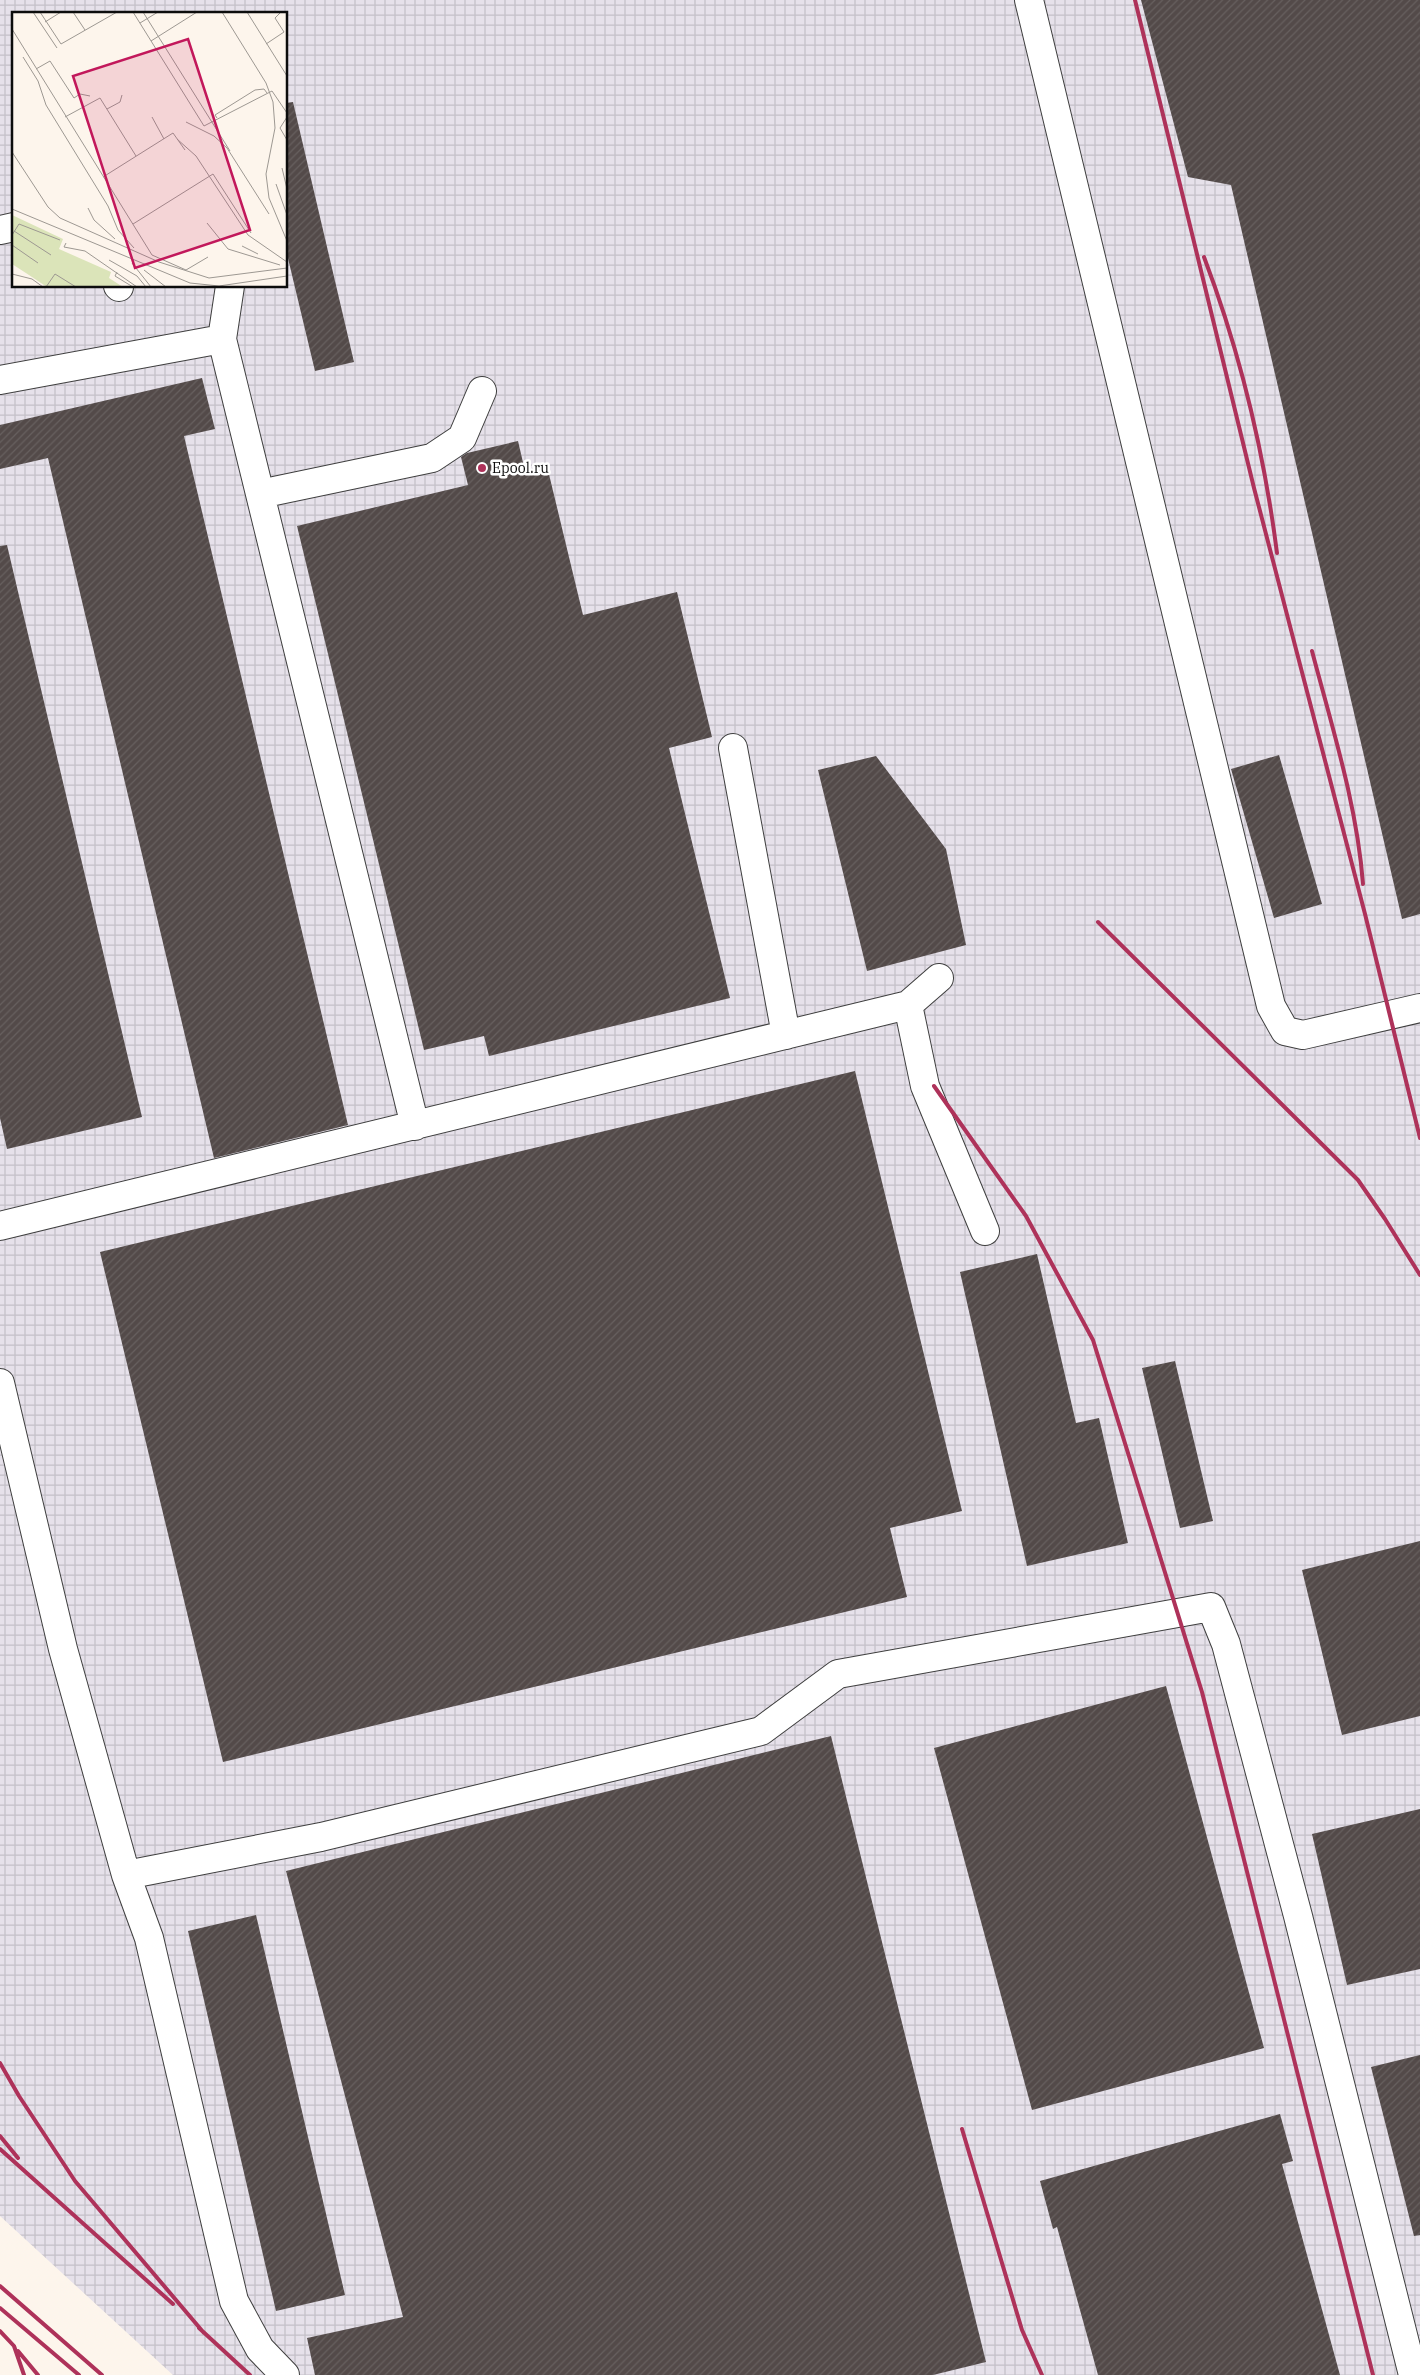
<svg xmlns="http://www.w3.org/2000/svg" width="1420" height="2375" font-family="'IBM Plex Serif',serif">
<style>
.industrial{fill:url(#industrial-grid);fill-rule:evenodd}
.building{fill:url(#building-hatch)}
.lines{fill:none;stroke-linecap:round;stroke-linejoin:round}
.minor-casing{stroke:#3f3f3f;stroke-width:30}
.minor{stroke:#fff;stroke-width:28}
.rail{stroke:#ae325a;stroke-width:4}
.poi-dot{fill:#ae325a;stroke:#fff;stroke-width:2}
.labels{text-anchor:middle;stroke-width:5;stroke-linejoin:round;paint-order:stroke}
.poi-label{font-size:14px;fill:#0c0c0c;stroke:#fff;text-anchor:start}
.inset-road{fill:none;stroke:#9d9892;stroke-width:1}
.view{fill:#c2185b;fill-opacity:0.15;stroke:#c2185b;stroke-width:2.5}
.inset-edge{fill:none;stroke:#0c0c0c;stroke-width:2.5}
</style>
<defs>
<pattern id="industrial-grid" width="8" height="8" patternUnits="userSpaceOnUse" patternTransform="scale(1.25)"><rect width="8" height="8" fill="#e6e1ea"/><path d="M0 4h8M4 0v8" fill="none" stroke="#c4c0c8"/></pattern>
<pattern id="building-hatch" width="6" height="6" patternUnits="userSpaceOnUse" patternTransform="scale(1.25)"><rect width="6" height="6" fill="#534a49"/><path d="M-1 1l2-2M0 6l6-6M5 7l2-2" fill="none" stroke="#67605f"/></pattern>
</defs>
<rect width="100%" height="100%" fill="#fdf5ec"/>
<!-- industrial -->
<path class="industrial" d="M0 0H1420V2375H173L0 2216ZM14 14H286V286H14Z"/>
<!-- building -->
<path class="building" d="M1141 0H1420V914L1402 919 1231 185 1188 177Z
M293 102 354 362 315 371 286 250V103Z
M202 378 215 429 184 436 348 1125 214 1158 48 458 0 469V425Z
M518 441 525 471 547 466 583 615 677 592 712 737 669 748 730 998 489 1056 484 1036 424 1050 297 526 468 485 461 457 467 453Z
M7 545 142 1117 7 1149 0 1118V546Z
M1279 755 1322 904 1274 918 1231 769Z
M876 756 946 849 966 945 867 971 818 770Z
M855 1071 962 1511 890 1528 907 1597 223 1762 100 1252Z
M1037 1254 1076 1423 1099 1418 1128 1543 1027 1566 960 1272Z
M1175 1361 1213 1521 1180 1528 1142 1368Z
M1420 1541V1716L1342 1735 1302 1570Z
M1166 1686 1264 2048 1032 2110 934 1748Z
M831 1736 986 2362 933 2375H315L307 2338 403 2317 286 1871Z
M1420 1809V1969L1347 1985 1312 1834Z
M256 1915 345 2295 276 2311 188 1931Z
M1420 2055V2235L1414 2236 1371 2067Z
M1280 2114 1293 2161 1282 2164 1340 2375H1098L1057 2227 1053 2229 1040 2181Z"/>
<g class="lines">
<defs>
<path id="minor" d="M1029 0 1271 1006 1285 1031 1303 1035 1420 1008
M0 230 14 227
M118 286 119 287
M222 339 230 286
M0 380 222 339 415 1126
M260 494 432 458 462 438 482 391
M733 748 786 1035
M908 1005 939 978
M0 1226 908 1005 925 1086 985 1231
M0 1383 63 1649 126 1875 149 1938 234 2301 260 2349 285 2375
M126 1875 321 1837 761 1731 838 1674 1211 1607 1226 1644 1298 1916 1413 2375"/>
</defs>
<!-- minor casing -->
<use href="#minor" class="minor-casing"/>
<!-- minor -->
<use href="#minor" class="minor"/>
<!-- rail -->
<path class="rail" d="M1135 0 1254 488 1365 914 1420 1138
M1204 257C1240 352 1264 452 1277 553
M1312 651C1332 727 1357 805 1363 884
M1098 922 1358 1180 1385 1219 1420 1275
M934 1086 1026 1216 1093 1340 1202 1692 1373 2375
M0 2063 19 2096 75 2181 204 2333
M962 2129 1022 2330 1042 2375
M0 2136 18 2158
M0 2149 173 2304
M0 2286 102 2375
M0 2308 79 2375
M199 2328 250 2375
M0 2331 14 2346 24 2375
M18 2351 38 2375"/>
</g>
<!-- markers -->
<circle class="poi-dot" cx="482" cy="468" r="5"/>
<g class="labels">
<!-- poi labels -->
<g class="poi-label">
<text x="492" y="473">Epool.ru</text>
</g>
</g>
<!-- overview -->
<g transform="translate(12 12)">
<rect width="275" height="275" fill="#fdf5ec"/>
<path d="M0 203 51 227 47 237 99 260 97 266 111 275H35L17 263 0 252Z" fill="#dbe4b9"/>
<path class="inset-road" d="M21 0 45 36M28 0 49 32 105 0M61 0 73 18M121 0 192 114 260 79 275 101M131 0 218 139M210 0 254 71 261 90 263 116 254 162 257 186 275 229M235 0 275 64M33 10 49 0M128 11 146 0M0 17 140 243 174 258 196 245M139 29 185 0M254 32 272 20 263 6 269 0M11 45 26 69 34 93 96 194 106 218 122 236M24 57 38 49 62 86 68 82 78 84M95 97 108 90 110 83M53 105 88 86 124 144M140 105 152 127M275 105 268 116 275 128M205 106 203 103 243 78 252 77 255 81M174 110 202 124 215 136 257 202M165 127 184 144 236 223 275 250M0 140 36 195 48 206 147 250 197 266 275 256M270 156 275 177M91 165 161 121 173 138M264 172 275 203M76 196 82 208 103 227M0 197 178 271 207 274 275 264M195 211 216 237 268 253M121 212 201 162 239 221M2 219 39 243M0 223 7 212 48 228M54 231 52 235 73 239 125 275M0 233 26 251M230 234 246 242M97 248 125 264 134 275M120 251 139 275M132 258 154 275M105 260 103 264 121 275M0 262 20 267 31 275M34 275 43 262 64 275"/>
<path class="view" d="M176 27 238 218 123 256 61 64Z"/>
<rect width="275" height="275" class="inset-edge"/>
</g>
</svg>
